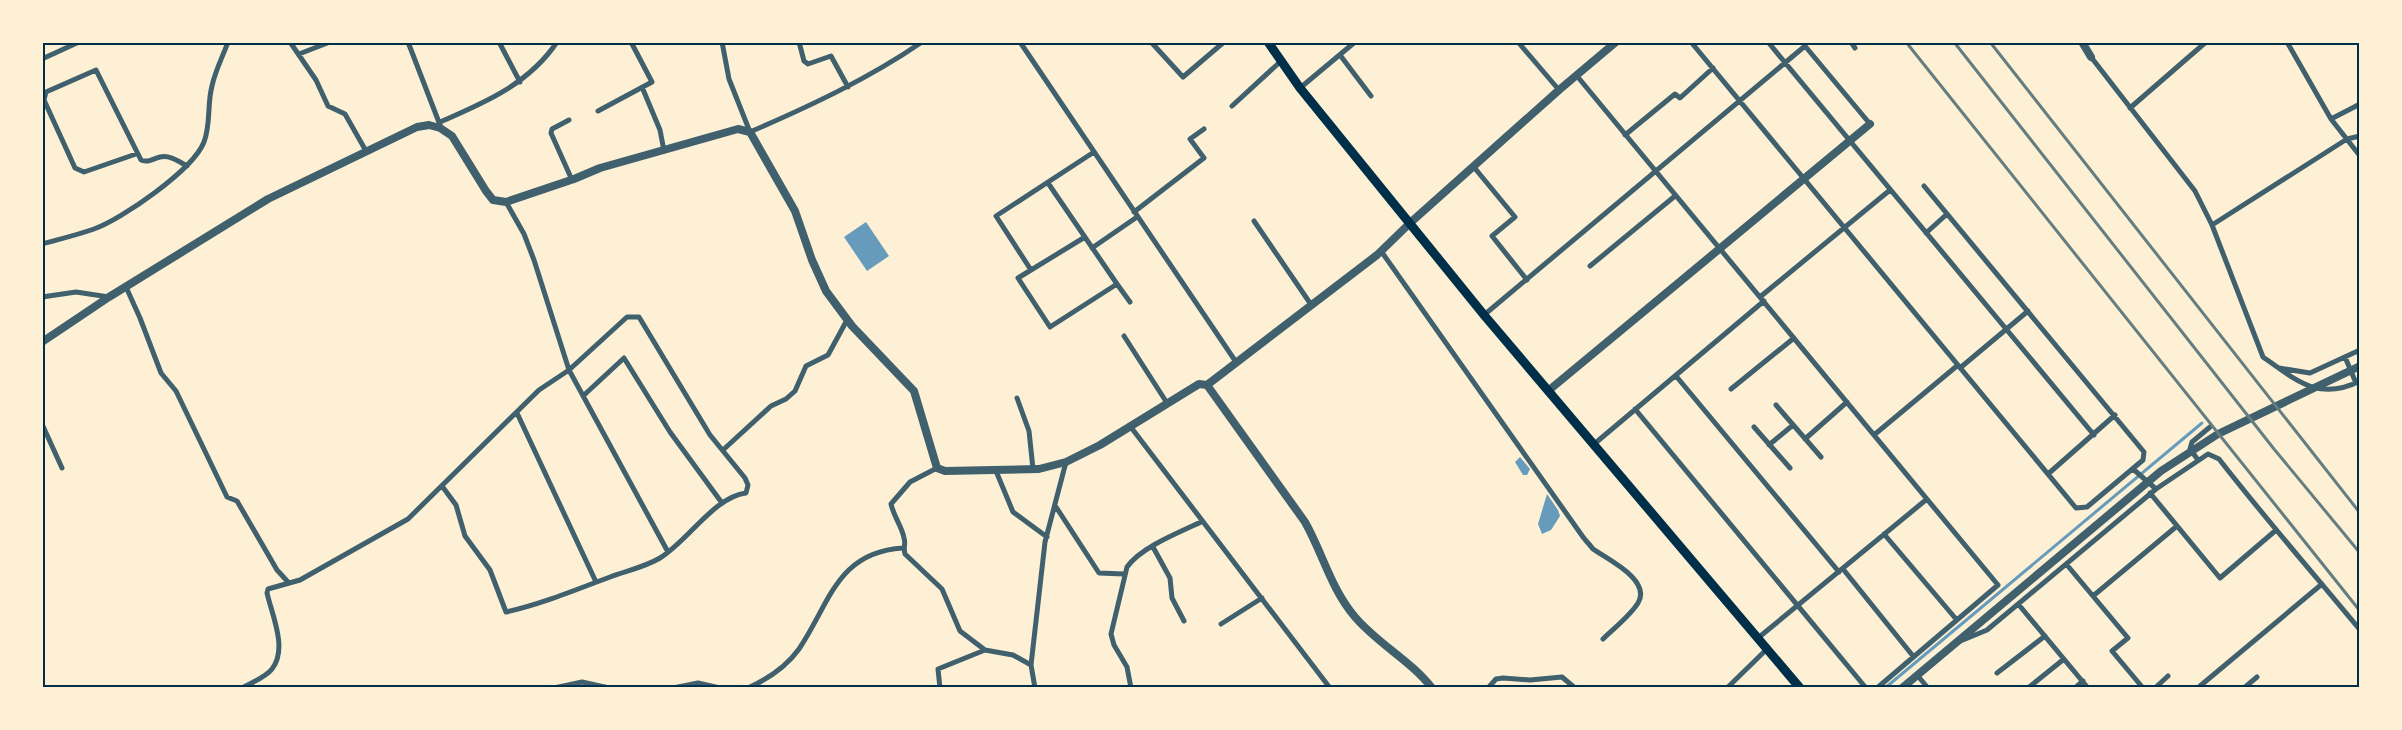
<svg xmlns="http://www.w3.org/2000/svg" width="2402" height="730" font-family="'Space Grotesk',sans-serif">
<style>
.water{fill:#669bbc}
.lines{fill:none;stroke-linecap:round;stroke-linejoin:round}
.stream{stroke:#669bbc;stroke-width:3}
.minor{stroke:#3f606c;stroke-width:5}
.tertiary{stroke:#3f606c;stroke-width:8}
.secondary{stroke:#003049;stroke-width:9}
.rail{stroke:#657d81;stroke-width:3}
.neatline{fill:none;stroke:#003049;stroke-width:2}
</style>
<rect width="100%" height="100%" fill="#fdf0d5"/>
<!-- water -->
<path class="water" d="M866 222 889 256 867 271 844 237Z
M1520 457 1530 469 1527 475H1523L1515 462Z
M1547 494 1558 510 1560 516 1551 530 1542 534 1538 524Z"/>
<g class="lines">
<!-- stream -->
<path class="stream" d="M1885 688 2202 423"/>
<!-- minor -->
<path class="minor" d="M290 42 316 80 328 106 345 114 366 151
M408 42 440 125
M499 42 520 82
M722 42 729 79 750 132C810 106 868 79 922 42
M799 42 804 61 808 64 831 56 848 87
M1020 42 1236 362
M1151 42 1183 77 1224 42
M1518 42 1559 90
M1691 42 2076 508 2087 507 2143 460 2144 452 1924 186
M1768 42 2094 435
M1851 42 1855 48
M2287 42 2331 119 2360 156
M299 54 330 42
M1340 55 1371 96
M2091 57 2195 191 2212 225 2263 357C2296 380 2318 402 2360 381
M42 59 79 42
M1577 76 1998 585 1877 688
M642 87 660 130 664 151
M1300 88 1355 42
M1232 106 1281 61
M2130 108 2206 42
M598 111 652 82 631 42
M2331 119 2360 104
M569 120 552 129 551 133 572 180
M440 122C484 103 529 84 557 42
M1625 135 1675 94 1680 98 1713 68
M136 154 84 172 75 168 44 100 46 92 96 70 141 160C149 163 152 159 160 157 170 155 178 161 187 166
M1473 166 1515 217 1492 236 1527 280
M1048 183 1117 284
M506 202 524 234 534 260 569 370 668 552
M1134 212 1204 158 1190 139 1204 129
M1254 221 1312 306
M2212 225 2347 139 2360 136
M1926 233 1947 214
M1085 237 1018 278 1050 327 1117 284 1130 302
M42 244C60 239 77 235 94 229 122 219 193 170 204 142 211 124 207 104 212 86 215 71 223 56 228 42
M1092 248 1137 217
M1381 251 1583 537C1586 541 1590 545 1593 549 1607 559 1652 580 1638 603 1630 616 1614 628 1603 639
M1590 266 1675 196
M1031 270 996 216 1094 152
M126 287 140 318 161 373 176 391 227 497 237 501 277 570 288 582
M42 297 76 292 109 297
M1760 297 1890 190
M1484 315 1805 46 1870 124
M1124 336 1167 403
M2345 357 2356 383
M1960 368 2028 311
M2279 368 2310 373 2360 350
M1676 376 1839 572
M1731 389 1794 338
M583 396 624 358 670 432 722 503
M1017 398 1029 431 1033 469
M1776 405 1821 457
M1635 409 1866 688
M517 413 596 582
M42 424 62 468
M1130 426 1330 688
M1754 427 1790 468
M1874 435 1958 365
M1805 439 1847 402
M1593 445 1764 301
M1769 445 1793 425
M723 450 771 406 786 399 795 391 806 366 828 355 847 320
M2198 460 2190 449 2192 442 2210 427
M937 468 910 482 891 504C894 517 902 527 904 538 906 543 903 548 905 554L942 589 960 631 985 650 1013 655 1031 665
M2133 469 2156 489
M996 471 1013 512 1047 537
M2048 474 2115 415
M2150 493 2220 578 2275 531
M1056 507 1099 573 1124 574
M1884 534 1956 619
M1153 547 1170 578 1172 598 1184 621
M2067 565 2128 638 2112 651 2143 688
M1843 569 1913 656
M2093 596 2177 526
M2019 605 2088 688
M1221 624 1262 598
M1758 638 1927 499
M1958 642 1987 630 2156 489 2208 454 2219 459C2264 517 2313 573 2360 630
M1997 673 2045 636
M1917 675 1928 688
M242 688C251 683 266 677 272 669 288 649 272 615 267 593L268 589 300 580 408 519 539 390 569 370 627 317H639L710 435 745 478 748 485 746 493C714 497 688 541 660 558 645 567 626 571 610 577 575 590 542 604 506 612L490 570 465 536 456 505 442 486
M554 688 582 682 609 688
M673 688 698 683 720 688
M748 688C768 679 786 667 799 649 830 603 837 552 903 548
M940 688 938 669 985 650
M1035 688 1031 665 1045 542 1066 462
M1131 688 1127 667 1114 645 1111 634 1127 567C1141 547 1180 532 1201 522
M1488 688 1496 679 1503 678 1530 680 1562 677 1575 688
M1727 688 1767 649
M2028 688 2064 659
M2075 688 2083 681
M2155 688 2168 676
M2201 688 2200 686 2322 584
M2244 688 2257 677"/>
<!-- tertiary -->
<path class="tertiary" d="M2082 42 2091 57
M42 342 109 297 268 199 417 127 429 125 440 128 452 136 486 191 493 200 506 202 574 179 600 168 738 129 750 132 795 211 812 260 826 291 852 326 914 391 937 468 945 471 1039 469 1066 462 1100 445 1199 384 1207 385 1377 255 1410 223 1559 90 1616 42
M1207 385 1305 522C1323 554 1331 589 1355 617 1378 644 1410 660 1432 688
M1548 391 1870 124
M1902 688 2161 471 2218 434 2360 366"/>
<!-- secondary -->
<path class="secondary" d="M1268 42 1300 88 1484 315 1800 688"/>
<!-- rail -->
<path class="rail" d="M1906 42 2360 611
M1954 42 2274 449 2360 553
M1990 42 2360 513"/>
</g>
<!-- border -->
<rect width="2402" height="730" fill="none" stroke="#fdf0d5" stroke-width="88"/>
<rect x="44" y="44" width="2314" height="642" class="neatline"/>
</svg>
